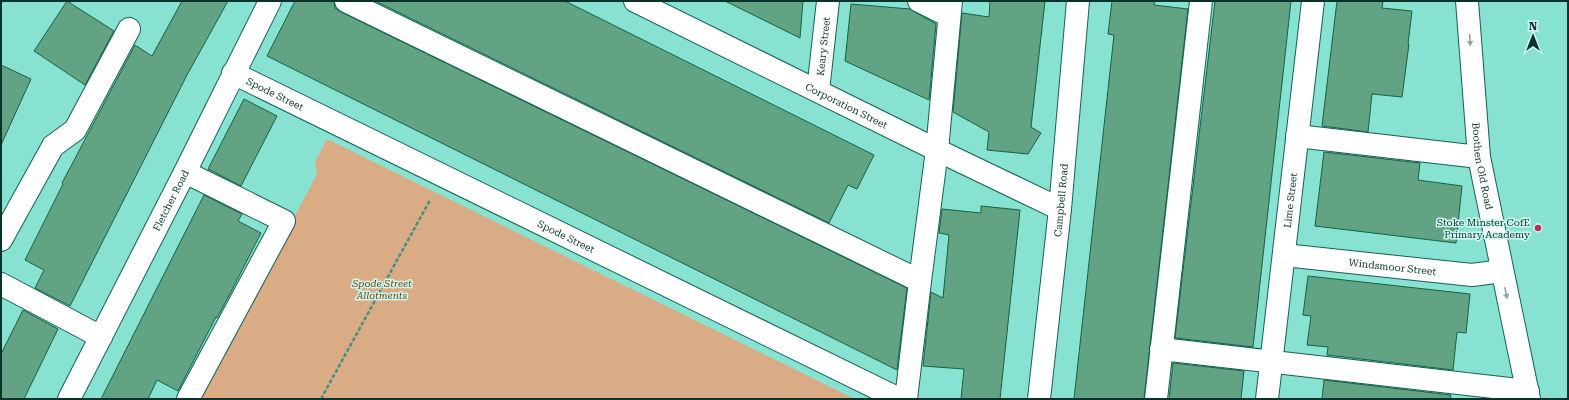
<svg xmlns="http://www.w3.org/2000/svg" width="1569" height="400" font-family="'Roboto Serif',serif">
<style>
.green{fill:#d9ac86}
.building{fill:#61a382;stroke:#166243}
.lines{fill:none;stroke-linecap:round;stroke-linejoin:round}
.minor-casing{stroke:#166055;stroke-width:24}
.major-casing{stroke:#166055;stroke-width:24}
.path{stroke:#4b8d82;stroke-width:2.5;stroke-dasharray:4 2;stroke-linecap:butt}
.minor{stroke:#fff;stroke-width:22}
.major{stroke:#fff;stroke-width:22}
.oneway{fill:#91a3a0}
.poi-dot{fill:#b82d66;stroke:#cff9f0;stroke-width:1.5}
.labels{text-anchor:middle;stroke-width:3;stroke-linejoin:round;paint-order:stroke}
.street-label{font-size:10px;fill:#0a322c;stroke:#cff9f0}
.poi-label{font-size:10px;fill:#0a322c;stroke:#cff9f0;text-anchor:end}
.park-label{font-size:10px;font-style:italic;fill:#6f3f0a;stroke:#cff9f0}
</style>
<rect width="100%" height="100%" fill="#88e2d1"/>
<!-- green -->
<path class="green" d="M327 139 855 399H198L317 174 315 162Z"/>
<!-- building -->
<path class="building" d="M67 1 114 31 85 85 34 51Z
M182 1H228L187 75 70 306 35 288 44 270 25 260 63 184 62 183 135 45 152 56Z
M295 1H334L335 8 341 12 907 288 897 370 267 56Z
M375 1H565L874 155 857 189 848 185 829 223Z
M725 1H803L800 38Z
M990 1H1045L1031 127 1041 133 1028 154 987 150 989 132 953 112 962 13 989 17Z
M1112 1H1155L1154 5 1188 9 1144 399H1074L1114 35 1108 34Z
M1215 1H1291L1253 347 1175 338Z
M1337 1H1383L1382 8 1412 11 1408 44H1409L1402 97 1372 94 1368 132 1322 126Z
M851 4 910 9 936 24 929 100 845 61Z
M1 65 31 79 1 145Z
M244 99 277 116 241 186 208 169Z
M1324 152 1420 163 1418 180 1462 186 1456 243 1315 226Z
M204 195 242 214 238 221 261 233 233 288 217 318 216 317 178 391 157 380 148 399H101Z
M981 206 1020 210 1000 399H961L964 369 923 366 931 292 943 298 949 235 939 233 942 209 981 213Z
M1308 276 1470 294 1466 333 1457 332 1453 370 1327 355 1328 347 1307 345 1311 316 1303 315Z
M23 310 58 329 24 399H1V354Z
M1173 363 1244 371 1241 399H1169Z
M1324 380 1451 395 1450 399H1322Z"/>
<g class="lines">
<defs>
<g id="minor">
<path d="M346 1 920 281"/>
<path id="s1" d="M635 1 937 150 1060 209"/>
<path d="M919 1 949 16"/>
<path id="s2" d="M1467 1 1479 157 1529 399"/>
<path id="s3" d="M233 73 899 399"/>
<path id="s4" d="M818 91 828 1"/>
<path d="M1297 136 1479 157"/>
<path d="M185 172 284 221 188 399"/>
<path d="M1 240 53 146 75 130 129 29"/>
<path id="s5" d="M1284 255 1472 275 1502 271"/>
<path d="M1 284 101 337"/>
<path d="M1161 349 1528 391"/>
<path id="s6" d="M69 399 185 172 270 1"/>
<path d="M906 399 920 281 937 150 951 1"/>
<path d="M1156 399 1201 1"/>
<path id="s7" d="M1267 399 1313 1"/>
</g>
<g id="major">
<path id="s8" d="M1039 399 1060 209 1078 1"/>
</g>
</defs>
<!-- minor casing -->
<use href="#minor" class="minor-casing"/>
<!-- major casing -->
<use href="#major" class="major-casing"/>
<!-- path -->
<path class="path" d="M321 399 430 200"/>
<!-- minor -->
<use href="#minor" class="minor"/>
<!-- major -->
<use href="#major" class="major"/>
</g>
<!-- one-way arrows -->
<defs><path id="oneway-solid" d="M-6-.8H1V-3.2L6.5 0L1 3.2V.8H-6Z"/></defs>
<g class="oneway">
<use href="#oneway-solid" transform="translate(1470 40) rotate(86)"/>
<use href="#oneway-solid" transform="translate(1506 293) rotate(78)"/>
</g>
<!-- markers -->
<circle class="poi-dot" cx="1538" cy="228" r="4"/>
<g class="labels">
<!-- street labels -->
<g class="street-label">
<text dy="4" stroke="none"><textPath href="#s4" startOffset="45">Keary Street</textPath></text>
<text dy="4" stroke="none"><textPath href="#s3" startOffset="47">Spode Street</textPath></text>
<text dy="4" stroke="none"><textPath href="#s1" startOffset="236">Corporation Street</textPath></text>
<text dy="4" stroke="none"><textPath href="#s2" startOffset="166">Boothen Old Road</textPath></text>
<text dy="4" stroke="none"><textPath href="#s6" startOffset="223">Fletcher Road</textPath></text>
<text dy="4" stroke="none"><textPath href="#s8" startOffset="200">Campbell Road</textPath></text>
<text dy="4" stroke="none"><textPath href="#s7" startOffset="200">Lime Street</textPath></text>
<text dy="4" stroke="none"><textPath href="#s3" startOffset="371">Spode Street</textPath></text>
<text dy="4" stroke="none"><textPath href="#s5" startOffset="109">Windsmoor Street</textPath></text>
</g>
<!-- poi labels -->
<g class="poi-label">
<text x="1530" y="226">Stoke Minster CofE<tspan x="1530" dy="12">Primary Academy</tspan></text>
</g>
<!-- park labels -->
<g class="park-label">
<text x="382" y="287">Spode Street<tspan x="382" dy="12">Allotments</tspan></text>
</g>
</g>
<!-- border -->
<rect width="1569" height="400" fill="none" stroke="#0a322c" stroke-width="4"/>
<!-- north arrow -->
<g transform="translate(1533 36)" stroke="#cff9f0" stroke-width="3" paint-order="stroke">
<path d="M0-3L7 15L0 10L-7 15Z" fill="#0a322c"/>
<text y="-6" font-size="11" font-weight="bold" text-anchor="middle" fill="#0a322c">N</text>
</g>
</svg>
